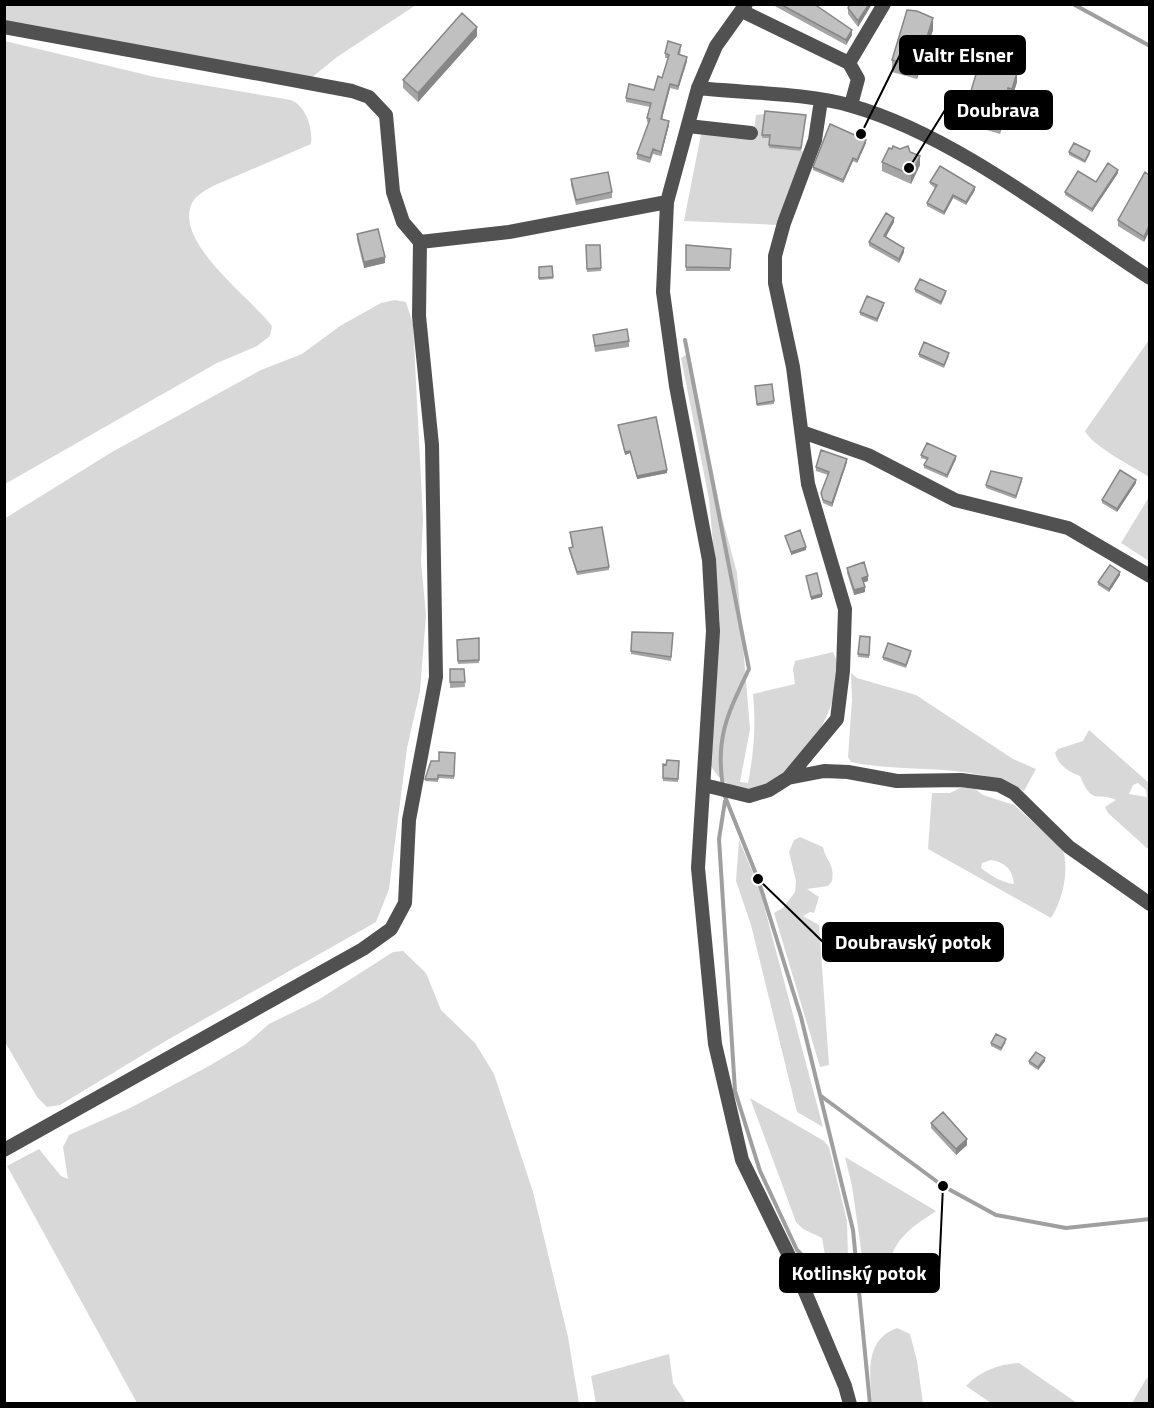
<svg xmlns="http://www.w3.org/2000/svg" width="1154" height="1408" font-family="'Titillium Web',sans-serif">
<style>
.green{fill:#d8d8d8;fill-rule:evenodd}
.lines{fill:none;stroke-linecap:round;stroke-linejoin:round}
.stream{stroke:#9f9f9f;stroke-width:4}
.minor{stroke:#515151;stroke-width:14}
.wall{fill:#a5a5a5}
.shaded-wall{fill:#868686}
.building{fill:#c0c0c0;stroke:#868686;stroke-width:1.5}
.leader{fill:none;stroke:#000;stroke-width:2}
.callout-dot{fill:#000;stroke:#fff;stroke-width:2}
.callout{fill:#000;stroke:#000;stroke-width:2}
.callout-label{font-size:20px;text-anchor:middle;font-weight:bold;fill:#fff}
</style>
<rect width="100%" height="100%" fill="#fff"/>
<!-- green -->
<path class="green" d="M5 4 416 5 337 57 310 79 5 21Z
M5 41 155 77 291 100C306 106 313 128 311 144L213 186C206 190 196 195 192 203 173 242 251 298 272 326L270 336 257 346 217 363 5 484Z
M765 114 763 138H770L769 148 803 151 806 154 779 225 684 221 701 134 753 139 756 115Z
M395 300 406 302 413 324 423 519 421 562 426 615 420 691 407 748 389 889 376 922 169 1039 60 1105 47 1107 37 1097 5 1042 4 519 112 452 261 370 302 354 340 326 381 303Z
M1149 340 1150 477H1149C1134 467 1092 446 1085 431Z
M689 353 722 517 737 573 750 729 740 782 748 783C754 752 756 725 753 694L795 684 793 669 795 661 833 652C851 684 813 749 790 773 777 787 752 791 734 786 724 783 715 775 711 765L720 621 709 499 681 358Z
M1149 497V561L1121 543Z
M851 673 857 678 916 695 1013 759 1036 769 1024 791C973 761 907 774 851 762L848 757 852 700Z
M1089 730 1149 783V850L1108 813 1105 807 1116 800C1097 791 1093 807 1080 776 1069 772 1059 766 1055 753L1058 749 1083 741ZM1138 783 1146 790 1147 797 1129 794 1133 785Z
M962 787 975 789 983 795 1014 805 1062 848C1070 868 1063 900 1051 918L928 849 932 793H950ZM991 860C1005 862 1013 870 1014 884 1002 883 990 875 981 868L982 863Z
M800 837 823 847C826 862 835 863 832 881L828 886 807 889 819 897 814 913 810 912 803 916 819 925 829 1065 820 1067 774 913 784 907 795 892 796 881 789 852 794 840Z
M739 840 759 887 823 1127 797 1112 751 925 736 881Z
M403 951 426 973 441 1010 475 1043 494 1074 533 1192 568 1337 579 1403H137L7 1166 39 1149 61 1176 68 1179 63 1147 69 1135 132 1107 209 1066 246 1044 269 1024 318 1000 393 952Z
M750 1098 824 1141 829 1147 847 1221 848 1258 825 1255 822 1238 803 1229 796 1222Z
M845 1157 936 1211C917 1224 902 1232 892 1254L862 1256 852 1186Z
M897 1328 910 1334 917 1361 923 1403H872C870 1374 864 1340 897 1328Z
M669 1354 673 1383 686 1403H596L591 1376Z
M1019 1363 1077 1403H991L966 1386C980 1371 999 1364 1019 1363Z
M1149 1377V1403H1132L1146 1379Z"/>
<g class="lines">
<!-- stream -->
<path class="stream" d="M1073 4 1150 46
M685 340 749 669C728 713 715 737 723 787
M724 794 758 879 801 1017 853 1230 870 1404
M725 801 719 839 735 1091 760 1171 797 1250 804 1257 820 1260
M821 1096 943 1186 996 1215 1066 1228 1150 1219"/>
<!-- minor -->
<path class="minor" d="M746 4 716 46 698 88 667 202 663 292 676 386 709 560 713 631 698 868 715 1044 742 1160 795 1268 845 1386 850 1404
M742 11 849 63 858 79 851 105
M4 27 352 91 369 97 386 115 393 192 403 222 420 242 419 316 432 445 436 677 409 820 405 903 391 929 363 949 4 1150
M849 63 884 4
M698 88C744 93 809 93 852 106 954 135 1061 220 1150 278
M688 126 751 133
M420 242 509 232 667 202
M802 432 868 455 955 500 1068 528 1150 576
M788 778 824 771 848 772 897 781 961 780 999 785 1014 793 1069 847 1150 904
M704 785 749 796 769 790 788 778 837 719 843 671 845 609 808 484 793 367 775 283V256L784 223 815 140 821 100"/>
</g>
<!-- wall -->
<path class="wall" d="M771 4H814L852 35 846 45Z
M872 4 858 27 848 14V8Z
M933 30 917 79 892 72V60Z
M477 36 418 102 403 88V80Z
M681 49 680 55 687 61 678 90 670 88 663 114 662 119 669 125 661 156 653 154 650 163 637 159V154L649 123 647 122V118L650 107 626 102V98L654 90 662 78 668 58H665V53Z
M1017 82 1012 98 1008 96 1000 134 964 123V114Z
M765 111 806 115 801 151 769 148 770 138H762Z
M866 143 857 163 853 161 843 183 813 170V167Z
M892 149H900L910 152 920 165 911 184 882 171V162Z
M1069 152 1090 154 1085 163 1069 155Z
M1145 172 1144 242 1118 226V220Z
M1118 173 1092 212 1065 195V192L1096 182Z
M571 179 612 192V198L576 205 571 185Z
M930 182 975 190 966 205 953 198 944 215 927 206V203L935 188 930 184Z
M894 222 886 237 904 252 899 263 869 246V242Z
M357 234 385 263 364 268 357 240Z
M586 245H600L601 271 587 272Z
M686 245 731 249 730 271H686Z
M552 266 553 279 539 280V267Z
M915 289 946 294 941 305 915 292Z
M884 305 877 322 860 315V312Z
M593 335 629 341V347L595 352Z
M919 354 949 356 944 368 919 357Z
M755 389 774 401V404L757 406Z
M618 425 667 473 637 479 630 453 625 455Z
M921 455 956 459 947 478 924 468V465L927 460 921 458Z
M847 462 832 507 823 503 821 493 828 475 816 471V467Z
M1022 481 1016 499 986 488V485Z
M1136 483 1117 512 1102 503V500Z
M570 532 609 567V570L577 575 569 550V548L572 547Z
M847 568 868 581 863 582 865 592 854 595 847 573Z
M1120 575 1109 592 1098 585V582Z
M632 632 673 637 671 661 631 654Z
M860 636 870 637 869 658 858 657Z
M479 638V663L458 664 457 640Z
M911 654 906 668 883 660V657Z
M450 669H464L465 687 450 688Z
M455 753 454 779 438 778V782L425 781V779L439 761Z
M679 761 678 782 663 781V764L666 765Z
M1006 1042 1001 1051 991 1046V1043Z
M1029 1061H1045L1038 1070 1029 1064Z
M931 1123 967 1145 956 1155 931 1128Z"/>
<!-- shaded-wall -->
<path class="shaded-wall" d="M869 4H872L858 27V21Z
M933 18V30L917 79V68Z
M477 27V36L418 102V93Z
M852 30V35L846 45V40Z
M687 57V61L678 90V86Z
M1017 73V82L1012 98V89Z
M670 84V88L661 123 663 110Z
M1008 88V96L1000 134V126Z
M669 121V125L661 156V152Z
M866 140V143L857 163V160Z
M920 156V165L911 184V175Z
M853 158V161L843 183V180Z
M1118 170V173L1092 212V209Z
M975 187V190L966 205V202Z
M953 195V198L944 215V212Z
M894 218V222L884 240V236Z
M1149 226V232L1144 242V237Z
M904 248V252L899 263V259Z
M385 257V263L364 268V262Z
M884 303V305L877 322V319Z
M630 451V453L625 455V452Z
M956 456V459L947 478V475Z
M847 459V462L832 507V503Z
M667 470V473L637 479V476Z
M1136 480V483L1117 512V509Z
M806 547V550L791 555V552Z
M1120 572V575L1109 592V589Z
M868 576V581L862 583V578Z
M865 587V592L854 595V590Z
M822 594V597L811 600V597Z
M1045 1058V1061L1038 1070V1067Z
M967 1139V1145L956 1155V1149Z"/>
<!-- building -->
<path class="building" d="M780 4H814L852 30 846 40Z
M850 4H869L858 21 848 8Z
M907 10 917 11 933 18 917 68 892 60Z
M462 13 477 27 418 93 403 80Z
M668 41 681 45 678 54 687 57 678 86 670 84 663 110 661 119 669 121 661 152 653 149 650 158 637 154 650 119 647 118 651 103 626 98 629 84 654 90 658 76 662 78 669 55 665 53Z
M980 61 1017 73 1012 89 1008 88 1000 126 964 114Z
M765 111 806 115 801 148 769 145 770 135H762Z
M830 124 866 140 857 160 853 158 843 180 813 167Z
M1074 143 1090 151 1085 161 1069 152Z
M893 146 900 149 908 146 910 152 920 156 911 175 882 162 889 148 892 149Z
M1108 163 1118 170 1092 209 1065 192 1078 171 1096 182Z
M940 166 975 187 966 202 953 195 944 212 927 203 937 185 930 182Z
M608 172 612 192 576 200 571 179Z
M1145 172 1149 175V226L1144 237 1118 220Z
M886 213 894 218 884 236 904 248 899 259 869 242Z
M378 229 385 257 364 262 357 234Z
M586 245H600L601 268 587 269Z
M686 245 731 249 730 268 686 267Z
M552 266 553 277 539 278V267Z
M920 279 946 291 941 302 915 289Z
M867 296 884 303 877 319 860 312Z
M627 329 629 341 595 346 593 335Z
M924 342 949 353 944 365 919 354Z
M772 384 774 401 757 404 755 386Z
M656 417 667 470 637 476 630 451 625 452 618 425Z
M927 443 956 456 947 475 924 465 928 458 921 455Z
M821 450 847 459 832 503 823 500 821 493 829 472 816 467Z
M1120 470 1136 480 1117 509 1102 500Z
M991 471 1022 478 1016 496 986 485Z
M602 527 609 567 577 572 569 548 573 547 570 532Z
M800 530 806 547 791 552 785 536Z
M864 562 868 576 862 578 865 587 854 590 847 568Z
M1110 565 1120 572 1109 589 1098 582Z
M817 573 822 594 811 597 806 576Z
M632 632 673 633 671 657 631 651Z
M860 636 870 637 869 655 858 654Z
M479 638V660L458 661 457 640Z
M888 643 911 651 906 665 883 657Z
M450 669H464L465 682H450Z
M439 752 455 753 454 776 438 775V779H425L431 761H439Z
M667 760 679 761 678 779 663 778V764L666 765Z
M996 1034 1006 1039 1001 1048 991 1043Z
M1036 1052 1045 1058 1038 1067 1029 1061Z
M943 1112 967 1139 956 1149 931 1123Z"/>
<!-- callouts -->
<path class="leader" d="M861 134L900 55M909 168L945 110M758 879L823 942M943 1186L939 1273"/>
<g class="callout-dot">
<circle cx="861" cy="134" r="6"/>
<circle cx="909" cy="168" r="6"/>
<circle cx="758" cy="879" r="6"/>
<circle cx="943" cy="1186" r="6"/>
</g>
<g class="callout">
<rect x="900" y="36" width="125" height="38" rx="6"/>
<rect x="945" y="91" width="107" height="38" rx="6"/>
<rect x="823" y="923" width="180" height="38" rx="6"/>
<rect x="780" y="1254" width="159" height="38" rx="6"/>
</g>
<g class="callout-label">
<text x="963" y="62">Valtr Elsner</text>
<text x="998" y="117">Doubrava</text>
<text x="913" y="949">Doubravský potok</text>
<text x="859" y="1280">Kotlinský potok</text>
</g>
<!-- border -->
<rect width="1154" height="1408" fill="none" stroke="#000000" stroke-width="12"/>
</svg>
